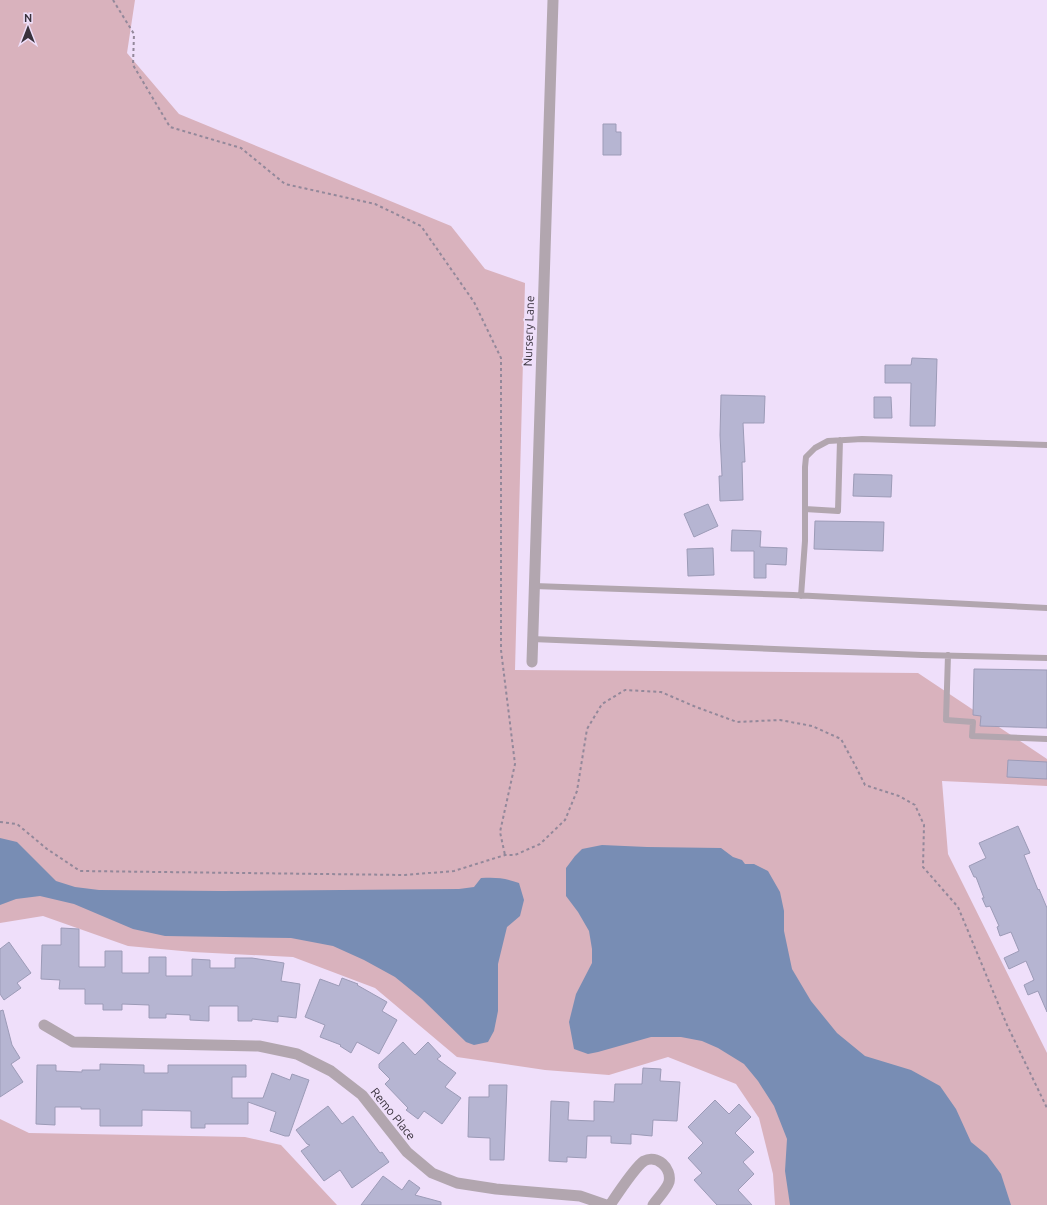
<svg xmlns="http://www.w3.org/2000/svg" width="1047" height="1205" font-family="Ubuntu,sans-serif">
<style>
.green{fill:#d9b2bd}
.water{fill:#788db4}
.building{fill:#b6b5d2;stroke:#9c9bb7}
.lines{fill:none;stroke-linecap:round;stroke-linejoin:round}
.path{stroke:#93889a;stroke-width:2;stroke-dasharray:3 3;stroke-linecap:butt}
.service{stroke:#b2a6af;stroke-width:6}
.minor{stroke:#b2a6af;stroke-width:11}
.labels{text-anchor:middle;stroke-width:3.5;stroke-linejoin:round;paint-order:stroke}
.street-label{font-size:12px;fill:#39323d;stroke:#efdffa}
</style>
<rect width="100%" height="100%" fill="#efdffa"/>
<!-- green -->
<path class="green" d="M0 0H135L127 53 179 114 451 226 485 269 525 283 515 670 918 673 1047 759V786L942 781 948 854 1047 1053V1205H775L773 1174 759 1118 736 1084 668 1057 609 1075 545 1070 457 1057 375 988 293 957 193 952 128 946 43 916 0 923Z
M0 1119 29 1133 245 1137 281 1145 337 1205H0Z"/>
<!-- water -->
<path class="water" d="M0 838 17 842 56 881 75 887 99 890 223 891 459 889 474 887 481 878C496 877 505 878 519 883L524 900 520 916 507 927 498 964V1011L494 1031 488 1042 474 1045 466 1042 422 999 395 977 364 960 333 946 291 938 165 936 133 929 74 904 40 896 16 899 0 905Z
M602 845 647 847 721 848 733 857 742 860 745 864H754L768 871 780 892 784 911V931L792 969 811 1001 837 1033 865 1056 911 1070 940 1086 956 1109 971 1142 987 1155 1001 1174 1011 1205H790L785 1171 787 1139 774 1106 758 1081 744 1064 718 1048 702 1041 681 1037H651L598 1052 588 1054 574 1049 569 1022 576 994 592 963V949L589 931 578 912 566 896V868L575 856 582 849Z"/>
<!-- building -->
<path class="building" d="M603 124H616V132H621V155H603Z
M912 358 937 359 935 426H910L911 383H885V365H911Z
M721 395 765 396 764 423H743L745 462H742L743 500 720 501 719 476H722L720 435Z
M874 397H891L892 418H874Z
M854 474 892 475 891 497 853 496Z
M708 504 718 526 694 537 684 514Z
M815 521 884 522 883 551 814 549Z
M732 530 761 531 760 547 787 548 786 565 766 564V578H754V551H731Z
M713 548 714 575 688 576 687 549Z
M974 669 1047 670V728L980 726 981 716 973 715Z
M1008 760 1047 762V779L1007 777Z
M1018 826 1030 853 1024 855 1038 890 1039 889 1047 908V1012L1038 991 1028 995 1024 985 1034 980 1026 961 1009 969 1004 958 1019 951 1011 932 1000 936 997 927 999 926 990 906 986 907 982 898H984L976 877H974L969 866 986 858 979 843Z
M61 928 79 929V967H105V951H122V973H149V957H166V976H192V959L210 960V968H235V958H252L284 963 281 981 300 984 296 1018 278 1016V1022L252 1019V1021H238V1006H209V1021L190 1020V1015L166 1014V1018H149V1005L122 1004V1010H103V1004H85V989H59L60 980 41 979 42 945H61Z
M9 942 31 973 17 983 21 988 4 1000 0 994V949Z
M342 978 358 984 357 985 387 1002 382 1011 397 1020 379 1054 357 1042 351 1053 340 1046 341 1045 320 1037 325 1025 305 1017 320 979 339 986Z
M3 1010 12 1045 20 1058 11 1064 23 1082 0 1097V1011Z
M403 1042 415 1055 428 1042 441 1056 437 1059 456 1073 445 1087 461 1098 442 1124 424 1111 418 1119 406 1110 408 1108 385 1084 390 1079 379 1068V1064Z
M100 1064 144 1065V1073H168V1065H246V1077H232V1098H263L272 1073 290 1080 292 1074 309 1080 289 1136H285L270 1131 276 1112 248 1102V1124H205V1128H191V1111L142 1110V1126H100V1109H81V1107H55V1125L36 1124 37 1065H56V1071L82 1072V1070H100Z
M643 1068 661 1069 660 1081 680 1082 677 1121 653 1120 652 1136 631 1134V1144L611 1143V1136H587L586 1158 567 1157V1162L549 1161 551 1101 569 1102 568 1120 594 1121V1101L614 1102 615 1084H642Z
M489 1085H507L504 1160H490V1138L468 1137 469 1097H489Z
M715 1100 729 1114 739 1104 751 1117 735 1133 754 1152 743 1162 754 1174 738 1190 752 1205H717L694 1180 702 1173 688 1158 703 1143 688 1127Z
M328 1106 342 1124 353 1116 380 1153 382 1152 389 1162 352 1188 340 1170 324 1181 301 1151 310 1145 307 1144 296 1130Z
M383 1176 402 1190 409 1180 420 1188 415 1195 441 1202V1205H361Z"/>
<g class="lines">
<!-- path -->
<path class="path" d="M113 0 134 34 133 65 170 127 241 148 285 184 375 204 421 226 474 302 501 358V650L515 764 500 832 505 855
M0 822 17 824 47 849 80 871 405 875 454 871 505 855H515L540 844 565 820 577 791 587 729 602 704 625 690 661 692 696 707 737 722 780 720 812 726 841 739 856 767 865 785 899 796 915 805 924 825 923 867 958 907 1007 1025 1047 1108"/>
<!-- service -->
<path class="service" d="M805 509 838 511 840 440
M534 586 793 595 1047 608
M801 596 805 541V467L806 457 815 448 828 441 862 439 1047 445
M532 639 922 655 1047 658
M948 655 946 720 973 722 972 736 1047 739"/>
<!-- minor -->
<path class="minor" d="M532 662 553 0
M44 1025 73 1042 259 1046 297 1054 331 1071 362 1095 407 1152 432 1173 457 1183 496 1189 580 1196 606 1205
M610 1205C616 1196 636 1166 644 1161 657 1154 672 1168 669 1182 667 1189 657 1199 653 1205"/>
</g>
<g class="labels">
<!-- street labels -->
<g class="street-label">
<text transform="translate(529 331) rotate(-88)" y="4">Nursery Lane</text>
<text transform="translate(393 1114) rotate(51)" y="4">Remo Place</text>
</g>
</g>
<!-- north arrow -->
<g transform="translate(28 28)" stroke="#efdffa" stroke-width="3" paint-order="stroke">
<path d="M0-3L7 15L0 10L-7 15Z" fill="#39323d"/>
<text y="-6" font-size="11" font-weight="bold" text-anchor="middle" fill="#39323d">N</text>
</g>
</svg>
